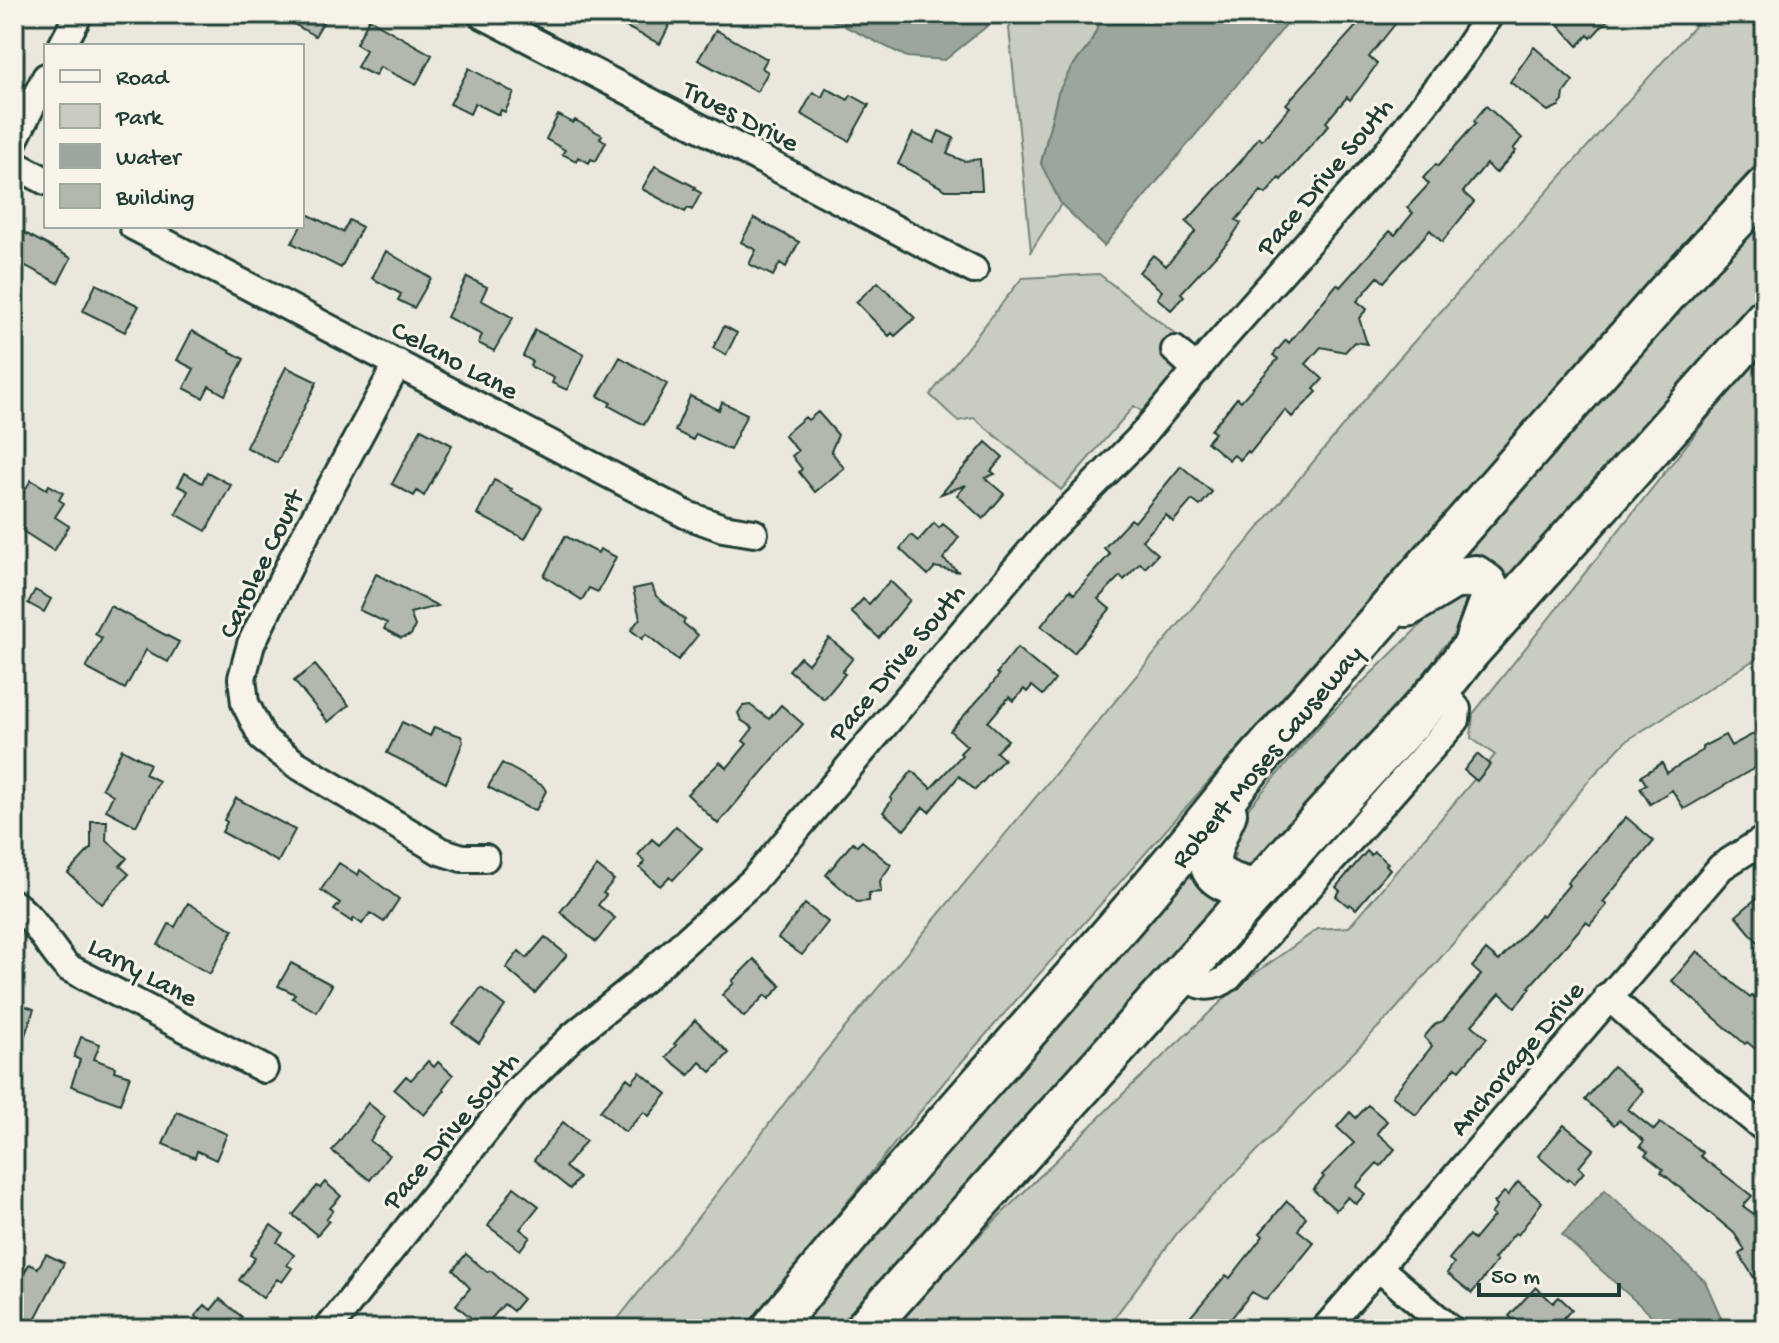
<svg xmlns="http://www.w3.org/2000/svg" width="1779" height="1343" font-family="'Gochi Hand',sans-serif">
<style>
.green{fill:#c8ccc1;stroke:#74847a;stroke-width:2}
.water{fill:#9ca69c;stroke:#6a7c72;stroke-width:2}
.building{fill:#b2b8ae;stroke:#1f3d34;stroke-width:2}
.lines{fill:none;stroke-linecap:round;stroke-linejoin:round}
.minor-casing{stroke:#1f3d34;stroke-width:32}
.highway-casing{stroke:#1f3d34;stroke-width:46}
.minor{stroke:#f7f3e8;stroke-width:26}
.highway{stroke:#f7f3e8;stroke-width:40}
.labels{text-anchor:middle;stroke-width:6;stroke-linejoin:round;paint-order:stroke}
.street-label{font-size:28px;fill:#1f3d34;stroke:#f7f3e8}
</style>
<rect width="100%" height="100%" fill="#eae8dd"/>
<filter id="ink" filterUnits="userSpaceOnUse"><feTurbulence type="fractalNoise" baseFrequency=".0125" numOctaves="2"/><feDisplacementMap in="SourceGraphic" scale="16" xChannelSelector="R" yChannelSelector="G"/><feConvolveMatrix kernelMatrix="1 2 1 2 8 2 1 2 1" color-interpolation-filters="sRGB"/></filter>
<g filter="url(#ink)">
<!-- green -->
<path class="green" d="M1016 14H1104L1089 46 1071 68 1058 93 1051 121 1041 163 1061 204 1031 251 1009 28 1016 18Z
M1705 14H1765V155L1668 260 945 1081 745 1329H610L724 1184 805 1076 1395 363Z
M1765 208V304L1512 590 1455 558Z
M1099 274 1198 352 1144 413 1134 406 1061 490 974 418 958 421 930 395 1022 278Z
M1765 346V653L1626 741 1590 779 1531 854 1395 1010 1178 1232 1106 1329H885L1127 1090 1241 983 1318 929 1349 927 1495 755 1471 738 1473 714Z
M1458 588 1483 606 1440 650 1423 686 1254 872 1229 863 1236 854 1220 847V841L1327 717Z
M1194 871 1223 892V906L849 1329H783L1181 877Z"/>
<!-- water -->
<path class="water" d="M820 14H1002L945 60 907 57Z
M1104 14H1295L1104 246 1061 204 1041 164 1058 93 1071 68 1089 46Z
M1605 1190 1705 1281 1726 1329H1656L1650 1314 1562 1235Z"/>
<!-- building -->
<path class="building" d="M276 14H328L315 36Z
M600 14H659L672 20 660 44Z
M1349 14H1403L1369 57 1377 64 1362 85 1350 100 1347 97 1326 122 1329 125 1281 180 1279 178 1266 194 1261 191 1236 220 1241 223 1230 240 1181 293 1184 296 1171 310 1157 298 1162 291 1139 272 1153 255 1166 266 1196 231 1186 222 1241 161 1259 137 1262 140 1290 107 1286 104 1360 22Z
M1564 14H1613L1591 38 1588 35 1578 46 1556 22Z
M369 19 432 55 416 85 380 67 375 76 357 67 366 50 356 44Z
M716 30 767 59 762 68 768 72 757 92 698 60Z
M1534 47 1573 81 1564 93 1563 101 1559 106 1548 111 1510 82Z
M469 68 514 93 505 112 501 110 499 115 475 103 470 114 450 104Z
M826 88 848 100 851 95 869 105 849 141 801 114 813 92 822 97Z
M1486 106 1522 138 1513 149 1516 151 1496 173 1486 164 1463 192 1474 202 1442 242 1430 230 1384 282 1378 277 1357 301 1367 309 1359 318 1367 344 1354 342 1345 352 1321 347 1306 364 1323 379 1314 389 1317 392 1292 417 1285 410 1250 453 1248 451 1240 460 1234 455 1229 460 1207 442 1215 433 1211 430 1237 398 1241 401 1278 359 1273 355 1286 340 1289 343 1337 284 1340 287 1390 231 1395 235 1413 213 1407 208 1429 184 1423 178 1436 164 1438 166 1476 123 1474 121Z
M558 115 573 123 575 120 602 135 600 138 606 142 596 161 591 159 589 163 578 157 576 161 562 154 565 150 546 139Z
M939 131 954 138 947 154 964 161 980 159 982 190H946L898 164 913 133 934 143Z
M655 166 695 187 694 189 701 193 692 210 688 208 685 212 642 189Z
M307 214 343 232 349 220 362 227 341 268 292 243Z
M754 218 799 242 786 267 780 263 773 276 749 264 756 250 741 242Z
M23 232 71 258 58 283 14 260V249Z
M386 251 431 278 414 308 398 300 401 294 372 278Z
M467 277 487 287 481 300 513 318 494 351 478 343 482 335 447 317Z
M878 282 915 318 895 336 892 333 889 336 856 302Z
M96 284 139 306 125 332 83 311Z
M724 326 737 333 726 355 713 348Z
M535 330 584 354 567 390 552 383 554 378 530 366 532 361 523 356Z
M192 331 244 359 225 395 209 386 203 398 184 388 194 369 177 360Z
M620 357 667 384 644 425 609 406 611 403 598 396Z
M286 367 317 382 277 463 246 447Z
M690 396 719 410 722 402 747 414 730 450 696 434 693 440 675 431Z
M818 412 838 435 831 451 844 468 815 492 799 472 802 469 792 456 798 451 784 435 805 417 808 420Z
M421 429 452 445 424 496 417 491 414 496 392 484Z
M986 442 1003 457 991 471 995 474 985 478 1004 494 983 519 957 495 966 485 941 494Z
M1181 466 1212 492 1200 506 1192 500 1173 522 1166 515 1142 540 1158 554 1145 568 1140 563 1124 580 1120 576 1098 599 1110 609 1074 653 1041 626 1070 590 1074 594 1110 554 1104 548 1131 519 1135 522Z
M207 472 231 485 206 531 176 514 188 491 178 486 185 473 202 483Z
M31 480 47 489 49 485 63 493 59 500 64 503 55 517 69 526 54 551 21 530 14 532V508Z
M494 480 512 489 510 491 542 507 525 539 477 514Z
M934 523 939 528 943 524 959 537 943 559 959 572 935 567 928 575 900 549 911 535 918 541Z
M565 536 598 553 600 549 616 557 598 592 589 588 582 600 544 576Z
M376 574 438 606 410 613 415 626 411 635 401 638 384 629 387 623 359 610Z
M890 581 910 600 879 638 851 612 863 599 869 604Z
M652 585 656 596 685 620 683 623 698 635 678 660 646 634 642 639 631 630 640 618 633 589Z
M35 590 51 599 44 612 28 603Z
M110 606 179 642 168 662 146 650 125 689 86 668 102 638 95 634Z
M829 638 853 658 842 672 845 674 824 699 789 670 800 657 808 664Z
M1017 648 1055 680 1043 695 1032 686 1027 692 1024 689 1014 701 1009 697 988 722 1008 740 996 752 1004 759 975 790 959 776 929 812 923 807 904 830 883 812 892 800 890 798 912 771 931 788 962 755 960 753 967 746 950 731 989 688 999 675 997 673Z
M315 665 349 705 328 722 294 681Z
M750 705 769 719 781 705 803 724 718 824 687 794 720 762 727 768 747 744 743 741 753 728 741 720 738 713 743 706Z
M402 722 430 736 434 727 461 736 463 742 446 783 387 753Z
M1765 728V762L1684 809 1672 790 1650 804 1640 788 1646 784 1641 776 1662 763 1667 773 1703 750 1702 747 1725 735 1731 746Z
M122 749 150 764 145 774 159 781 136 826 106 810 113 795 102 788Z
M1477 754 1490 765 1477 781 1464 770Z
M502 763 543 786 546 791 536 810 528 808 488 787Z
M236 798 295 830 278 862 222 832 227 822 224 820Z
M1626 817 1654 841 1603 902 1607 905 1590 925 1586 922 1529 987 1531 988 1515 1007 1500 993 1472 1025 1487 1038 1460 1070 1456 1067 1416 1115 1392 1096 1432 1046 1424 1037 1435 1024 1443 1021 1481 975 1472 967 1486 950 1499 961 1541 914 1543 916 1569 885 1567 883Z
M91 821H107L106 840 127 858 120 866 129 874 102 904 68 873 91 848Z
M676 826 702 849 673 880 669 877 660 886 640 868 645 862 638 855 652 839 659 845Z
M862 841 891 865 880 881 881 892 869 893V901L857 902 826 875 853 842 857 846Z
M1367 851 1371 855 1374 852 1388 863 1386 865 1390 869 1356 909 1350 904 1348 906 1336 896 1340 891 1336 887Z
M339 863 358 875 360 870 399 899 384 922 370 913 362 924 354 918 352 922 334 910 340 903 321 890Z
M597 866 614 880 603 893 606 895 598 905 615 918 596 942 560 912Z
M1765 891V951L1736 916Z
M188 903 233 930 210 974 158 945 169 924 175 927Z
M805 904 828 922 802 955 778 938Z
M545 937 567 955 535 993 506 968 519 951 527 958Z
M1697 951 1750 998 1752 996 1756 1000 1765 990V1057L1747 1042 1745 1044 1672 981Z
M754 959 781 986 769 999 765 995 744 1017 722 995 734 983 732 981Z
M291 963 332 985 317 1012 292 998 295 994 278 986Z
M481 988 505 1006 479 1043 453 1024Z
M14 1002 34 1009 16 1061 14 1060Z
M695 1020 729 1053 711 1072 700 1062 689 1075 666 1057 676 1045 674 1044Z
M81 1037 100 1044 94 1059 115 1067 114 1071 130 1076 120 1104 71 1086 80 1060 74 1057Z
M428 1061 434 1067 438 1062 453 1075 443 1088 445 1090 424 1115 394 1090 406 1076 411 1080Z
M1613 1066 1643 1091 1628 1109 1654 1130 1660 1123 1685 1138 1703 1153 1700 1156 1752 1196 1743 1206 1765 1222V1295L1739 1254 1745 1250 1734 1233 1661 1172 1663 1169 1645 1155 1648 1152 1640 1146 1644 1141 1619 1120 1614 1125 1585 1100Z
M640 1072 667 1094 649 1116 644 1112 625 1132 600 1111 627 1078 632 1082Z
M368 1103 385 1117 370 1141 389 1155 370 1180 332 1151Z
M1368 1105 1387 1121 1377 1133 1395 1149 1381 1166 1377 1163 1356 1186 1365 1194 1356 1204 1348 1197 1336 1210 1313 1190 1324 1177 1322 1175 1354 1143 1337 1127 1350 1112 1356 1118Z
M177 1112 227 1134 216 1160 197 1151 195 1158 163 1144Z
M563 1122 586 1141 565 1167 579 1178 570 1189 534 1160Z
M1564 1125 1594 1149 1579 1167 1584 1172 1574 1184 1569 1179 1567 1181 1538 1156Z
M325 1182 341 1196 330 1208 333 1210 326 1219 329 1221 317 1235 293 1215 317 1186 320 1188Z
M1518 1182 1542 1202 1518 1235 1515 1233 1494 1259 1497 1261 1472 1293 1447 1273 1454 1263 1449 1259 1469 1235 1474 1240 1494 1216 1491 1214 1497 1206 1494 1203 1504 1192 1508 1195Z
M514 1187 539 1206 520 1229 530 1237 520 1250 488 1226Z
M1287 1201 1306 1217 1298 1230 1314 1243 1297 1264 1266 1300 1252 1292 1223 1329H1180L1226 1275 1230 1278 1263 1236 1260 1233Z
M271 1225 283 1234 277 1242 294 1255 287 1265 292 1268 282 1282 277 1279 263 1298 239 1280 255 1258 250 1255Z
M46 1254 64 1263 30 1329 14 1321 20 1304 14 1301V1266L25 1272 29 1264 38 1268Z
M466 1254 487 1272 491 1271 523 1299 513 1311 504 1304 483 1328 456 1305 470 1288 453 1270Z
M1536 1287 1553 1303 1559 1297 1572 1309 1554 1329H1523L1509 1316Z
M220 1299 242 1317 233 1329H197L202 1322 195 1316 205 1305 211 1310Z"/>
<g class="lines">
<defs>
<path id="minor" d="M481 14 974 270
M62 46 79 14
M14 140 46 77
M14 164 46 181
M133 226 687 515 723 528 754 533
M1175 350 1197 370
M398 363 296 552 251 644 242 678 245 703 263 739 296 764 440 851 462 858H485
M14 904C36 920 48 946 67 967L264 1069
M1181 976C1199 986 1212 991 1229 977L1456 720 1457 709 1440 689
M1608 996 1653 1037 1765 1129
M1379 1268 1450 1329
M328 1329 516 1092 573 1036 640 982 753 881 1047 532 1138 440 1211 352 1386 154 1466 50 1490 14
M1325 1329 1721 867 1765 839"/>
<path id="highway" d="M1407 606 1452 579 1475 576 1486 584 1491 597 1476 638
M1226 813C1205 860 1196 878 1257 890
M772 1329C923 1140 1092 966 1243 776L1666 294 1765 188
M865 1329 1301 841 1440 689 1469 652 1765 320"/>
</defs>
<!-- minor casing -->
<use href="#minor" class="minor-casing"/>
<!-- highway casing -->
<use href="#highway" class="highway-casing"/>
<!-- minor -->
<use href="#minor" class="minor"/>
<!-- highway -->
<use href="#highway" class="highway"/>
</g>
</g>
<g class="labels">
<!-- street labels -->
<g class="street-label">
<text transform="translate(742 114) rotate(27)" y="10">Trues Drive</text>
<text transform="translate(1323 175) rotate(-50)" y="10">Pace Drive South</text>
<text transform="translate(456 358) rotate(28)" y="10">Celano Lane</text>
<text transform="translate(259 563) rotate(-64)" y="10">Carolee Court</text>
<text transform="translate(895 661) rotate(-50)" y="10">Pace Drive South</text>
<text transform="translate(1265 755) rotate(-50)" y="10">Robert Moses Causeway</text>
<text transform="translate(144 970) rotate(28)" y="10">Larry Lane</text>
<text transform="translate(1515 1057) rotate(-50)" y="10">Anchorage Drive</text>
<text transform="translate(449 1129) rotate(-50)" y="10">Pace Drive South</text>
</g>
</g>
<!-- margin -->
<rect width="1779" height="1343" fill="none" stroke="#f7f3e8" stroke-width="48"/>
<rect x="24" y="24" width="1731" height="1295" fill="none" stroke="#1f3d34" stroke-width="3" filter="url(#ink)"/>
<!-- legend -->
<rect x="44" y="44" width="260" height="184" fill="#f7f3e8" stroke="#a1aaa0" stroke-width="2"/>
<rect x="60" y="70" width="40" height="12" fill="#f7f3e8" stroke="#a1aaa0" stroke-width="2"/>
<text x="116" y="84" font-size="24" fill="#1f3d34">Road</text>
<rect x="60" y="104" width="40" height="24" fill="#c8ccc1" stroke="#a1aaa0" stroke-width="2"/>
<text x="116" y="124" font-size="24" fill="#1f3d34">Park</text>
<rect x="60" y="144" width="40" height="24" fill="#9ca69c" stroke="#a1aaa0" stroke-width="2"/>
<text x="116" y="164" font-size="24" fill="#1f3d34">Water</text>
<rect x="60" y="184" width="40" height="24" fill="#b2b8ae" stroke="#a1aaa0" stroke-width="2"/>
<text x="116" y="204" font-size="24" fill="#1f3d34">Building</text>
<!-- scale -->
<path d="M1479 1283v12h140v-12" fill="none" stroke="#1f3d34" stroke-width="4"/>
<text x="1491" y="1283" font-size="24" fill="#1f3d34" stroke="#f7f3e8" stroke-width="6" paint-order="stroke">50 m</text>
</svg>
